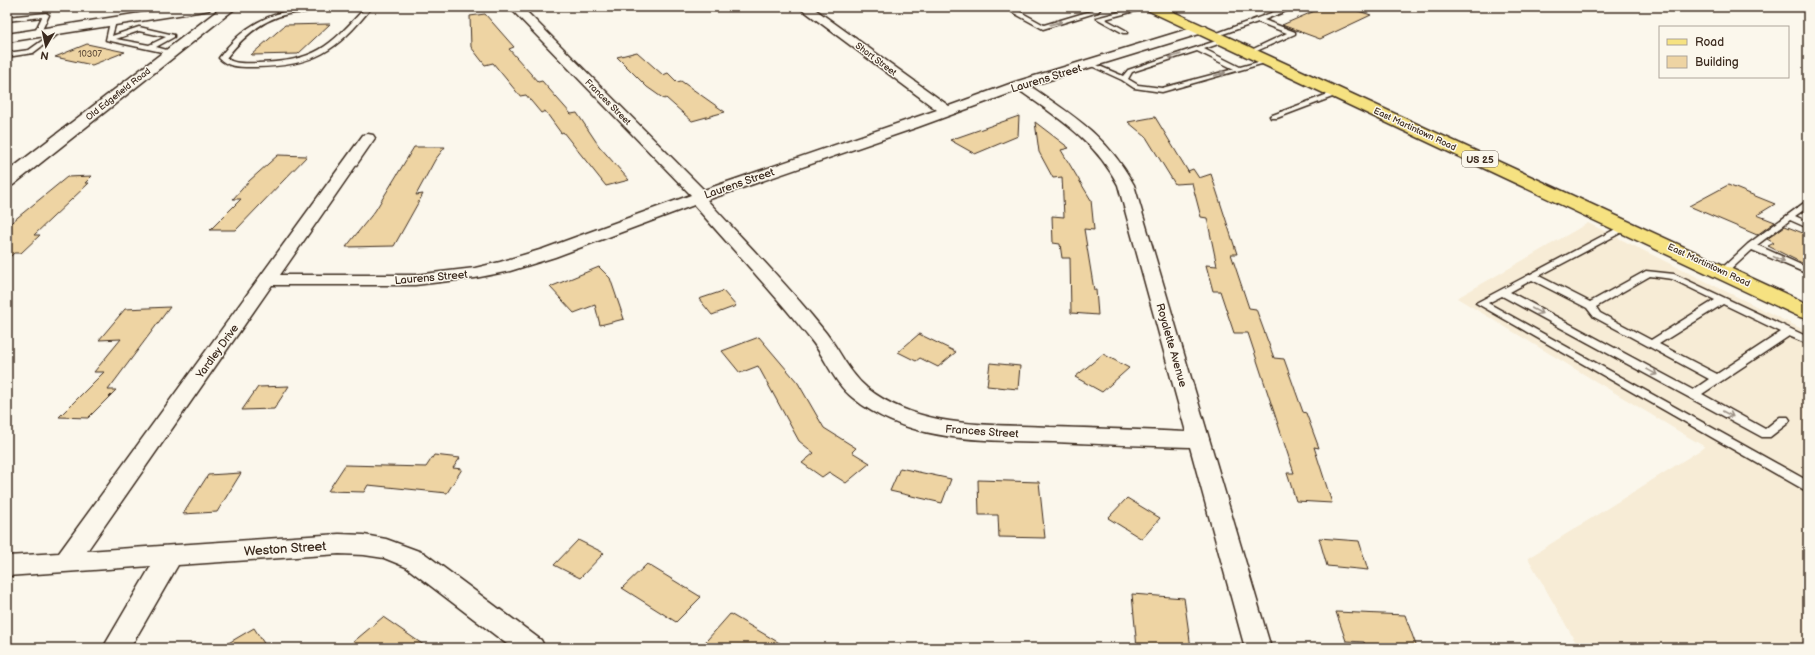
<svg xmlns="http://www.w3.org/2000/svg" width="1815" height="655" font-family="'Balsamiq Sans',sans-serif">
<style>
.built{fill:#f7ecd6}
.building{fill:#eed4a3;stroke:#3b2a1e}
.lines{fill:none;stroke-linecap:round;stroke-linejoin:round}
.lane-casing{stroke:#3b2a1e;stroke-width:3}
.street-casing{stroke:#3b2a1e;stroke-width:3}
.secondary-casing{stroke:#3b2a1e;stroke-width:3}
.primary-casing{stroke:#3b2a1e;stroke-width:3}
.lane{fill:#fbf7ec;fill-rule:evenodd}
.street{fill:#fbf7ec;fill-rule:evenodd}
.secondary{fill:#fbf7ec;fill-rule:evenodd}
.primary{fill:#f6e281;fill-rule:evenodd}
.oneway{stroke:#9b9085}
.labels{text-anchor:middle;stroke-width:3;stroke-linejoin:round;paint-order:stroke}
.number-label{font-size:9px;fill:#68543f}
.far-street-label{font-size:9px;fill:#3b2a1e;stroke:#fbf7ec}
.shield{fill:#fbf7ec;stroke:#75685c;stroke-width:1}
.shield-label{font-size:10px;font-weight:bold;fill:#3b2a1e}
.street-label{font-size:11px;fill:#3b2a1e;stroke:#fbf7ec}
.near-street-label{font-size:13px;fill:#3b2a1e;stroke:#fbf7ec}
</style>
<rect width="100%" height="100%" fill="#fbf7ec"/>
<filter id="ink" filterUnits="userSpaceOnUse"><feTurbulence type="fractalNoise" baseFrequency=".025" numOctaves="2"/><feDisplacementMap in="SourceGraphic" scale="8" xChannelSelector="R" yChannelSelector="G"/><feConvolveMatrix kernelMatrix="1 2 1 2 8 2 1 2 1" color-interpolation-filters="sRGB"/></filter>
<g filter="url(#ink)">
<!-- built -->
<path class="built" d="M1588 223 1808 332V648H1579L1528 558 1705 447 1457 298Z"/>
<!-- building -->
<path class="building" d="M1324 7 1330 9 1334 7H1346L1371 15 1320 39 1282 25Z
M485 14 514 47 509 49 538 82 542 81 571 114 577 113 599 146 629 180 606 186 563 132 561 133 545 111 541 113 526 95 520 96 493 63 485 65 471 47 470 16Z
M330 24 298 54 251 55 285 25Z
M87 44 125 52 92 65 55 57Z
M637 52 663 75 668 73 677 82 681 81 725 112 692 121 666 98 664 99 647 87 617 57Z
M1019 116 1018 136 975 154 950 140Z
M1155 117 1189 173 1188 171 1193 169 1199 178 1211 174 1237 254H1231L1249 308 1256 309 1274 358 1284 359 1303 412 1306 413 1319 448 1314 447 1332 503 1296 501 1287 473H1294L1248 333H1234L1220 291H1213L1206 265 1217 266 1207 218 1201 217 1192 183 1175 184 1146 137 1128 122Z
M1035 122 1069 148 1061 150 1091 200 1094 230 1084 229 1094 290H1096L1098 315 1071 313 1070 258H1062L1060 244 1053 243 1052 216 1064 217 1062 177 1053 178 1039 152Z
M414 147H445L435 160 416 195 423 194 394 246 346 247 375 211Z
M278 155 307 156 236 230H210L241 199H233L249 181Z
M92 176 85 183H89L34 235H40L21 253H14L7 260V226L67 177Z
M1728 185 1775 204 1757 215 1775 222 1757 235 1689 206Z
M1785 226 1808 235V266L1768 246 1774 243 1767 239Z
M599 267 610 278 624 319 600 325 595 305 574 313 550 287Z
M723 291 736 306 712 315 699 299Z
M170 307 108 390H116L88 418 59 417 104 372H94L121 339 99 340 125 309Z
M919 334 956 352 938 367 920 358 916 361 898 352Z
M759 337 798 383 824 428 856 448 852 452 870 463 846 483 829 472 822 477 802 463 814 453 799 441 758 366 740 373 722 351Z
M1103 354 1129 368 1102 392 1075 377Z
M990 363 1020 366 1018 389 987 386Z
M289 386 274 409 242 410 258 387Z
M434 455 460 458 453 468 462 469 447 493 368 485 364 492 328 491 345 465 426 467Z
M900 468 951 479 942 503 890 491Z
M241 473 217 512 183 514 208 475Z
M978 480 1039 482 1045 538 999 537 998 515H979Z
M1127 498 1160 518 1142 539 1108 518Z
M1319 538 1359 541 1368 570 1327 566Z
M578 540 604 553 580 578 554 565Z
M647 564 701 597 676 622 622 588Z
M1132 594 1184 598 1191 648H1137Z
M1336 612 1405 615 1417 648H1366L1364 642 1346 641Z
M730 614 788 648H700Z
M383 617 428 648H346Z
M254 628 267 648H220Z"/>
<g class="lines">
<defs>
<path id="lane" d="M307 7H321C313 13 298 12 288 14 262 19 242 38 226 58 235 65 247 63 258 63 316 61 328 48 366 7H372C336 52 314 66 256 67 243 67 228 68 219 58 243 25 268 13 307 7Z
M1012 7H1019L1017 10 1044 25 1094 10 1093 7 1101 8 1098 12 1043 29 1012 12Z
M1139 7H1150L1105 19 1127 31V33H1123L1096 18Z
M1287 7H1296L1264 20 1295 32V34L1252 53 1247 52 1287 33 1258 22 1217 36 1212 35Z
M46 13 49 15 40 34 37 36 34 34 42 17 7 21V17Z
M113 20 116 22 112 36 139 27 174 35V37L156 47 174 52 171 54 106 40 110 22ZM139 31 166 37 149 45 116 39Z
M57 30 62 31 33 53 7 57V53L29 50Z
M1225 38 1227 39V41L1204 49 1240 67 1269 59 1272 61 1162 92 1134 88 1122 80 1087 64 1092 63 1123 76 1128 70ZM1197 51 1234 69 1162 88 1138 85 1128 79 1132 72Z
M1336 91 1343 93 1277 118H1271L1270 116Z
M1808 200V207L1795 216 1808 222V228L1790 220 1757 245 1808 268V274L1752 250 1726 274H1720L1718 272 1720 270 1748 244Z
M1625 224 1629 227 1628 229 1539 276 1590 302 1646 271 1674 274 1808 337V344L1789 336 1702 394 1765 429 1780 417H1788L1790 420 1788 423 1770 437H1762L1502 296 1488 303 1808 481V492L1476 303ZM1650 276 1672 279 1715 300 1651 340 1600 313 1596 307ZM1532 280 1587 308 1594 317 1709 379 1693 390 1510 292ZM1723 304 1781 332 1717 374 1659 344Z"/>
<path id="street" d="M513 7H525L524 9 704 190 937 110 799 7H812L949 106 1015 82 1198 26H1206L1208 29 1206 32 1030 86C1074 116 1108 137 1134 185L1271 648H1245L1190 447C1144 446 1099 444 1054 442 986 440 910 444 853 398 834 383 826 359 811 340 774 293 733 250 694 205L555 257 510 271 475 278 415 285H272L87 551 339 534 364 535 386 539 424 553 541 640 545 648H512L406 567 384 558 364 555 339 554 178 565 130 648H103L151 566 7 576V556L59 553 363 135 368 134 373 135 375 138 280 275H415L475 268 500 262 543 249 691 195 514 12 512 10ZM1019 90C1058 118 1095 140 1118 185L1186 432C1140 430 1095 428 1050 427 987 424 919 429 867 388 849 373 840 351 826 333 789 286 747 244 707 200L918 127Z"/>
<path id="secondary" d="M179 7H211L209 10 204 11 7 42V34Z
M222 7H237L13 185 7 186V172Z"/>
<path id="primary" d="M1145 7H1163L1808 304V319L1800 317 1147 10Z"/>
</defs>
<!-- lane casing -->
<use href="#lane" class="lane-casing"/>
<!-- street casing -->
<use href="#street" class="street-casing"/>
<!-- secondary casing -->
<use href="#secondary" class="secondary-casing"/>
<!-- primary casing -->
<use href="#primary" class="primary-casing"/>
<!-- lane -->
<use href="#lane" class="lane"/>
<!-- street -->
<use href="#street" class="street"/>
<!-- secondary -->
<use href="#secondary" class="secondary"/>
<!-- primary -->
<use href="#primary" class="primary"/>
</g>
<!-- one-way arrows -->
<defs><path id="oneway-shaft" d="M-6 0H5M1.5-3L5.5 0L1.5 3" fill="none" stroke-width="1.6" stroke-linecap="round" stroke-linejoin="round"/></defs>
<g class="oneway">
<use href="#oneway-shaft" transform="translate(1056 23) rotate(-16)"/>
<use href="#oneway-shaft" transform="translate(1175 56) rotate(162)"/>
<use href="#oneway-shaft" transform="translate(1220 74) rotate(-16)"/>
<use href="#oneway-shaft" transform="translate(1779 259) rotate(23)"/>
<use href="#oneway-shaft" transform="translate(1537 311) rotate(28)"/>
<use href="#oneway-shaft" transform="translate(1652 372) rotate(29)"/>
<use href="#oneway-shaft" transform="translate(1728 414) rotate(28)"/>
</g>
</g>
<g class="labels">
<!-- number labels -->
<g class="number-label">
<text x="90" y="57">10307</text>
</g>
<!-- far-street labels -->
<g class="far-street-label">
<text transform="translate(876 59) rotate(37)" y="3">Short Street</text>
<text transform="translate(118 94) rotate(-38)" y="3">Old Edgefield Road</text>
<text transform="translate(608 102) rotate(45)" y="3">Frances Street</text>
<text transform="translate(1415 129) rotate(25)" y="3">East Martintown Road</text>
<text transform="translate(1709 265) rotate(25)" y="3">East Martintown Road</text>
</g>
<!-- shield labels -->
<rect class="shield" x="1462" y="151" width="36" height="16" rx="3"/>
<g class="shield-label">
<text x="1480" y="163">US 25</text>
</g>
<!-- street labels -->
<g class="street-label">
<text transform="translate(1046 78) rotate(-17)" y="4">Laurens Street</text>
<text transform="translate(739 183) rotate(-19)" y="4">Laurens Street</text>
<text transform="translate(431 277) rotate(-5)" y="4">Laurens Street</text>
<text transform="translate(1172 345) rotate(74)" y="4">Royalette Avenue</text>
<text transform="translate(217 351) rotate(-54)" y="4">Yardley Drive</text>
<text transform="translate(982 431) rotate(4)" y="4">Frances Street</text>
</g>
<!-- near-street labels -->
<g class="near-street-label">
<text transform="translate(285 548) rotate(-4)" y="5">Weston Street</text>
</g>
</g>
<!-- margin -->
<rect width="1815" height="655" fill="none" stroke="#fbf7ec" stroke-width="24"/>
<rect x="12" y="12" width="1791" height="631" fill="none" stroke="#3b2a1e" stroke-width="1.5" filter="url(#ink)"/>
<!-- legend -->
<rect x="1659" y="26" width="130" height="52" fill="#fbf7ec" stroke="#aea59a"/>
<rect x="1667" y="39" width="20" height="6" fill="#f6e281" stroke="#aea59a"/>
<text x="1695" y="46" font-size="12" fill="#3b2a1e">Road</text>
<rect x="1667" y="56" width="20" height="12" fill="#eed4a3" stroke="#aea59a"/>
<text x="1695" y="66" font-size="12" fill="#3b2a1e">Building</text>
<!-- north arrow -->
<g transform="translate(46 46) rotate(189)" stroke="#fbf7ec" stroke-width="3" paint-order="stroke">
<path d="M0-3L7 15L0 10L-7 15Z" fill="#3b2a1e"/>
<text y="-6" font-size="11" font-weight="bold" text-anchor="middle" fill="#3b2a1e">N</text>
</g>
</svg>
